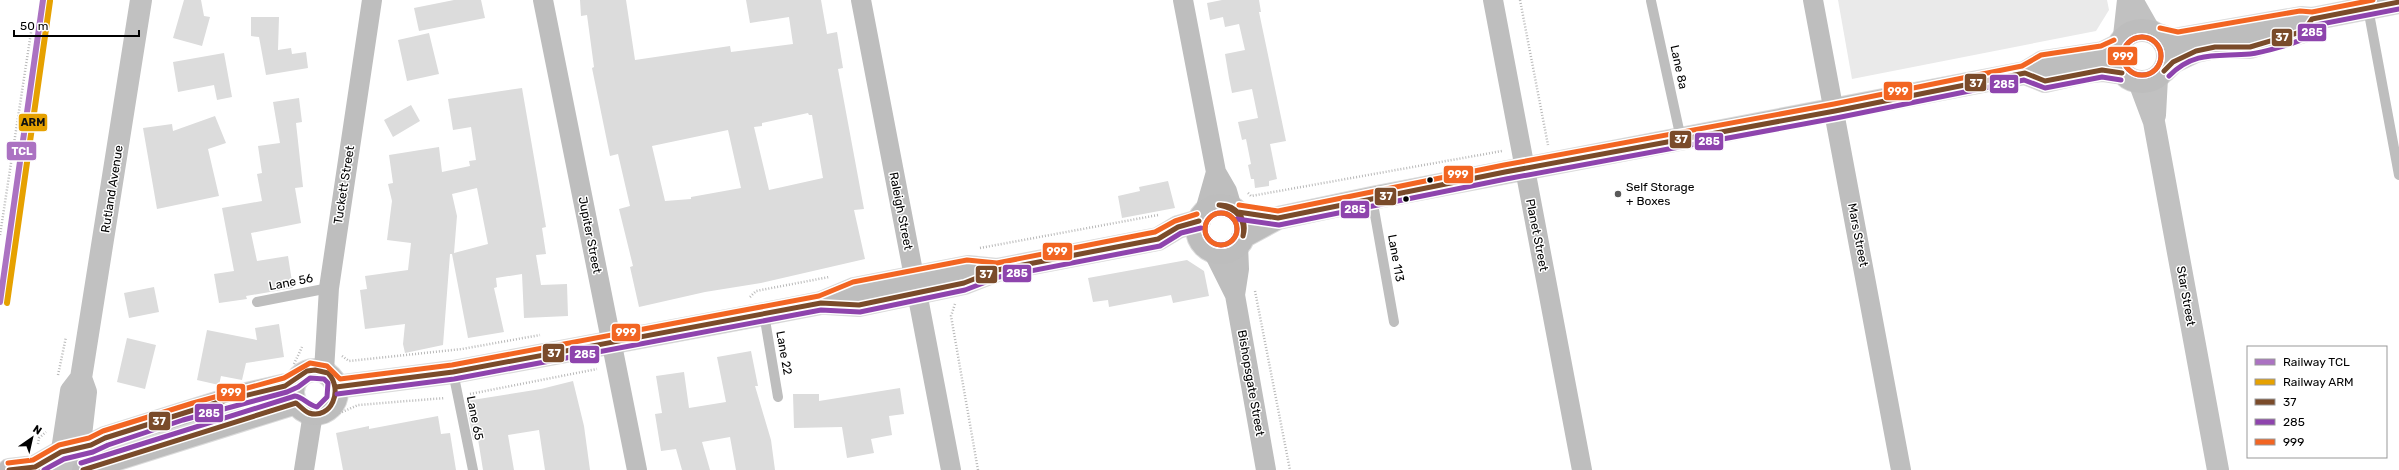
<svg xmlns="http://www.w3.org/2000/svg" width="2399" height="470" font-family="Rubik,sans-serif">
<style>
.green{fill:#eaeaea}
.building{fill:#dcdcdc;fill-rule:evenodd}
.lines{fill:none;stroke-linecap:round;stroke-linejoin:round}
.primary-casing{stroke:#dbdbdb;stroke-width:24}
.path{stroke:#b8b8b8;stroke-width:2.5;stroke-dasharray:1 2;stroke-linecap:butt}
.lane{stroke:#bebebe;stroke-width:10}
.street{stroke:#bebebe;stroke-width:20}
.secondary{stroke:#c1c1c1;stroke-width:22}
.primary{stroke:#bdbdbd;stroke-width:22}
.bus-1-casing{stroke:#fff;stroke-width:8}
.bus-2-casing{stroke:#fff;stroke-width:8}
.bus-3-casing{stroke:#fff;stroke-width:8}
.bus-1{stroke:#7a4b2a;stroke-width:5}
.bus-2{stroke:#8e44ad;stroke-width:5}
.bus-3{stroke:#f26522;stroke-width:5}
.rail-1-casing{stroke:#fff;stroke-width:9}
.rail-2-casing{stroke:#fff;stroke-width:9}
.rail-1{stroke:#ab72c2;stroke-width:6}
.rail-2{stroke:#e6a100;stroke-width:6}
.bus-dot{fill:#000;stroke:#fff;stroke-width:1.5}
.poi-dot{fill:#595959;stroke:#fff;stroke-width:1.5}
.labels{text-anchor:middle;stroke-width:3;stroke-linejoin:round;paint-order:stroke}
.street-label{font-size:12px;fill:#000;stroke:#fff}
.poi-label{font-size:12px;fill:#000;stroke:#fff;text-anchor:start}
.line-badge{stroke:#fff;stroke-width:1.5}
.badge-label{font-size:11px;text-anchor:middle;font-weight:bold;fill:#fff}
.pale-badge-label{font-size:11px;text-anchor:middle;font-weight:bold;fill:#111}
</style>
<rect width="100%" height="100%" fill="#fff"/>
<!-- green -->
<path class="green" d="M1838 0H2107L2109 10 2096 31 1852 79Z"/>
<!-- building -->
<path class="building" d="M184 0H201L204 16 210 17 202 46 173 38Z
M454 0H481L485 18 419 31 414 8Z
M580 0H626L635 60 730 46 731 52 793 44 789 17 750 23 746 0H821L827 34 837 32 843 68 838 69 864 209 854 210 865 259 761 283 705 292 639 307 630 267 633 266 619 209 630 206 618 154 610 156 592 68 594 67 587 15 581 16ZM808 113 809 115H812L823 178 769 190 754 127 762 126V123ZM728 130 741 188 691 197V199L665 201 652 146Z
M1222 0H1259L1261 12H1259L1286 141 1270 144 1277 179 1269 181V186L1255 188 1254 179H1251L1248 165 1251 164 1246 139 1242 140 1238 122 1258 118 1252 89 1232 93 1229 78 1225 54 1245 50 1239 24 1225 27 1223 17 1210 20 1207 3Z
M251 17H279L278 50 291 48 292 54 306 52 308 68 266 75 259 37 251 36Z
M429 33 439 74 407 81 398 40Z
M224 53 232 97 217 100 214 85 178 92 173 62Z
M522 88 546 227 542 228 546 254 536 255 541 285 567 284 568 316 524 318 522 274 496 278 497 287 494 288 504 332 468 338 452 254H450L443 345 405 353 403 344 405 324 365 329 360 290 367 289 365 276 408 270 411 243 387 240 392 201 388 184 393 183 389 155 439 147 442 172 470 166 469 161 476 160 471 127 453 130 448 99ZM477 188 488 244 454 253 457 216 452 194Z
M299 98 302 122 296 123 303 187 295 188 301 223 251 233 257 261 288 256 293 288 246 296 247 299 219 303 214 274 234 271 222 208 262 201 257 174 262 173 258 146 280 143 273 102Z
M411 105 420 121 393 137 384 120Z
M215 116 226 143 208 149 219 196 157 209 143 128 172 124 173 131Z
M1168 181 1175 208 1122 218 1118 196 1140 191 1139 187Z
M1187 260 1204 271 1209 296 1173 303 1171 295 1109 307 1108 300 1093 302 1088 278Z
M154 287 159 312 129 318 124 293Z
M279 324 284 357 246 363 242 380 221 376 219 385 197 380 207 330 257 340 255 328Z
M127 338 156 345 145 389 117 382Z
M751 351 758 386H755L771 440 775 470H736L730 437 702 442 710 470H682L676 449 661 451 655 414 662 413 656 376 684 372 689 408 726 402 717 357Z
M573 381 584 426 590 470H545L539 430 508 435 514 470H483L478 439 473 440 466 401 541 389Z
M900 388 904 414 889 416 892 435 871 439 874 453 847 458 842 427 794 428 793 394H819V401Z
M438 416 441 434 450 433 456 470H343L336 433 369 426V429Z"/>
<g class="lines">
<defs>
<path id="primary" d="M2116 56a26 26 0 1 1 52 0a26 26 0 1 1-52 0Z
M2158 35 2170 39H2179L2301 18 2312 19 2399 2
M2164 71 2173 62 2196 51 2215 47H2250L2304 31 2310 21
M2025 73 2045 81 2084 72 2102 70 2122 73
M1197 229a24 24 0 1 1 48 0a24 24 0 1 1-48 0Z
M1243 237 1278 218 1372 198 2025 73 2043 62 2103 53 2117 46
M826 303 859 305 964 283 997 270 1158 239 1178 227 1199 221
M293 392a22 22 0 1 1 44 0a22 22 0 1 1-44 0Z
M336 387 453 372 764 314 821 303 854 289 968 267 997 270
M9 470 35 467 61 452 91 445 105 438 242 395 295 383
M83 470 296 403"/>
</defs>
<!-- primary casing -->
<use href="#primary" class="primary-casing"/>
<!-- path -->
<path class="path" d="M1520 0 1548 145
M1248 193 1251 196 1502 151
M0 235 32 26
M980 248 1158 215
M1255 291 1290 470
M750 297 756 291 829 277
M955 304 951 316 978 470
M342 356 349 361 462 349 540 335
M294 364 302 347
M58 375 66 337
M470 394 597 369
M331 417 358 405 445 398
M38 444 39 438 46 432"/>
<!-- lane -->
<path class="lane" d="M1651 1 1681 139
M2368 8 2399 175
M1372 198 1394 322
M257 302 329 288
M764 314 778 397
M453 372 473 470"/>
<!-- street -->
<path class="street" d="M543 0 637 470
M861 0 951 470
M1183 0 1216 172 1227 191 1232 208
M1493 0 1582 470
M1813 0 1901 470
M1205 211 1216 172
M1213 251 1235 295 1266 470
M1235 295 1239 269 1238 245
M324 371 329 288 372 0
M304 470 313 413"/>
<!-- secondary -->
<path class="secondary" d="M2132 0 2149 30
M2124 36 2128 0
M2139 82 2154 122 2218 470
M2155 115 2157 78
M59 470 71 391 81 378 141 0
M77 470 86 392 81 378"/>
<!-- primary -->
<use href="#primary" class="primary"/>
<defs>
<path id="bus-1" d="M2164 71 2173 62 2196 51 2215 47H2250L2304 31 2312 19 2399 2
M1219 205C1236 208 1246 219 1243 236
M1219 205C1236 204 1248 220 1243 236
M1238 212 1278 218 1505 172 1835 111 2025 73 2045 81 2102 70 2122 73
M336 387 453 372 821 303 859 305 964 283 997 270 1158 239 1178 227 1199 221
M9 470 35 467 61 452 91 445 105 438 219 402 285 386 307 371 315 370 328 373C344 390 331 420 309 413 304 411 300 406 296 403L83 470"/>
<path id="bus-2" d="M2123 56a19 19 0 1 1 38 0a19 19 0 1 1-38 0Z
M2169 76C2195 50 2218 57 2250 54 2261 53 2297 43 2307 37 2311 35 2314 29 2316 25L2399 9
M1205 229a16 16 0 1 1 32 0a16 16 0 1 1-32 0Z
M1237 219 1279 225 1506 179 1836 118 2024 80 2045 88 2102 77 2121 80
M337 394 454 379 821 310 860 312 965 290 999 277 1160 246 1181 233 1201 228
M44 470 64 459 93 452 108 445 183 420 287 392 298 387 310 378 324 379 328 383 327 397 317 407C308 405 303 397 295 396L81 463"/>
<path id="bus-3" d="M2160 28 2178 32 2300 11 2312 12 2373 0
M2123 56a19 19 0 1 1 38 0a19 19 0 1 1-38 0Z
M1239 205 1278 211 1504 165 1834 104 2022 66 2041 55 2101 46 2114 40
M1205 229a16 16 0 1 1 32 0a16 16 0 1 1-32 0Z
M8 463 33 460 59 445 89 438 103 431 193 403 284 378 310 363 327 366 340 379 452 365 819 296 853 282 967 260 997 263 1155 232 1175 221 1197 214"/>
</defs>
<!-- bus-1 casing -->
<use href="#bus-1" class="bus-1-casing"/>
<!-- bus-2 casing -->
<use href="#bus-2" class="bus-2-casing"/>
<!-- bus-3 casing -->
<use href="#bus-3" class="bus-3-casing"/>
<!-- bus-1 -->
<use href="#bus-1" class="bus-1"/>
<!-- bus-2 -->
<use href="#bus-2" class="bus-2"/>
<!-- bus-3 -->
<use href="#bus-3" class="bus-3"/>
<defs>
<path id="rail-1" d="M0 302 43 0"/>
<path id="rail-2" d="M7 303 50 1"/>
</defs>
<!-- rail-1 casing -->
<use href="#rail-1" class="rail-1-casing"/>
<!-- rail-2 casing -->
<use href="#rail-2" class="rail-2-casing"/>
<!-- rail-1 -->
<use href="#rail-1" class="rail-1"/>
<!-- rail-2 -->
<use href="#rail-2" class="rail-2"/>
</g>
<!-- markers -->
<g class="bus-dot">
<circle cx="1430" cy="180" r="3.5"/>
<circle cx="1406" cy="199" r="3.5"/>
</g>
<circle class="poi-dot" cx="1618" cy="194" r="4"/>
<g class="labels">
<!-- street labels -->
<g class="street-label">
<text transform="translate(1679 67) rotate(78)" y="4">Lane 8a</text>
<text transform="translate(344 185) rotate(-81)" y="4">Tuckett Street</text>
<text transform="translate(112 189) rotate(-81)" y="4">Rutland Avenue</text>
<text transform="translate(901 211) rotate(79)" y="4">Raleigh Street</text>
<text transform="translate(590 235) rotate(79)" y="4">Jupiter Street</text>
<text transform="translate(1537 235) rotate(79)" y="4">Planet Street</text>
<text transform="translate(1858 235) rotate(79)" y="4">Mars Street</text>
<text transform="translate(1396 258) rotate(80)" y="4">Lane 113</text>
<text transform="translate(291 282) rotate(-11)" y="4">Lane 56</text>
<text transform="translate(2186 296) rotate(80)" y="4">Star Street</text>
<text transform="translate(784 353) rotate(80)" y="4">Lane 22</text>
<text transform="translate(1251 383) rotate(80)" y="4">Bishopsgate Street</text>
<text transform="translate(475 418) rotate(79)" y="4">Lane 65</text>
</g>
<!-- poi labels -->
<g class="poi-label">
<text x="1626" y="191">Self Storage<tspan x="1626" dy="14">+ Boxes</tspan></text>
</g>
</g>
<g class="line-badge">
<rect x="2297" y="23" width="30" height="19" rx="4" fill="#8e44ad"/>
<rect x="2271" y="28" width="22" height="19" rx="4" fill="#7a4b2a"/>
<rect x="2107" y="46" width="31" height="20" rx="4" fill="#f26522"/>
<rect x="1964" y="73" width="23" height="19" rx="4" fill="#7a4b2a"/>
<rect x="1989" y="74" width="30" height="20" rx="4" fill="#8e44ad"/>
<rect x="1883" y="81" width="30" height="20" rx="4" fill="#f26522"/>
<rect x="18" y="113" width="30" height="19" rx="4" fill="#e6a100"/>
<rect x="1669" y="130" width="23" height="19" rx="4" fill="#7a4b2a"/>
<rect x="1694" y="132" width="30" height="19" rx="4" fill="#8e44ad"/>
<rect x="6" y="141" width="31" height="20" rx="4" fill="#ab72c2"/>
<rect x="1443" y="165" width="31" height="19" rx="4" fill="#f26522"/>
<rect x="1374" y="187" width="23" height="19" rx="4" fill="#7a4b2a"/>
<rect x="1340" y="200" width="30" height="19" rx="4" fill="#8e44ad"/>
<rect x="1042" y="242" width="31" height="19" rx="4" fill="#f26522"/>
<rect x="1002" y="264" width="30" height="19" rx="4" fill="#8e44ad"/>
<rect x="975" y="265" width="23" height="19" rx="4" fill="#7a4b2a"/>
<rect x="611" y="323" width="30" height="19" rx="4" fill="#f26522"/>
<rect x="542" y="343" width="23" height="20" rx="4" fill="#7a4b2a"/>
<rect x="569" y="345" width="31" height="19" rx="4" fill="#8e44ad"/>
<rect x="216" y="383" width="30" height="19" rx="4" fill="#f26522"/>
<rect x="194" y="403" width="30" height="20" rx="4" fill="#8e44ad"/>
<rect x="148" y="411" width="23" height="20" rx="4" fill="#7a4b2a"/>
</g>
<g class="badge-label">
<text x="2312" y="36">285</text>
<text x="2282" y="41">37</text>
<text x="2123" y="60">999</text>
<text x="1976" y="87">37</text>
<text x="2004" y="88">285</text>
<text x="1898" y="95">999</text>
<text x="1681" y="143">37</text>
<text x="1709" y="145">285</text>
<text x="22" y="155">TCL</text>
<text x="1458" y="178">999</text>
<text x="1386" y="200">37</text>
<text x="1355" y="213">285</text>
<text x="1057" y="255">999</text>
<text x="1017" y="277">285</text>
<text x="986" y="278">37</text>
<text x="626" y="336">999</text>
<text x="554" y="357">37</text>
<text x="585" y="358">285</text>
<text x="231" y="396">999</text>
<text x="209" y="417">285</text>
<text x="159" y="425">37</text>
</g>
<g class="pale-badge-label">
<text x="33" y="126">ARM</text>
</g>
<!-- legend -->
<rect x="2247" y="346" width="140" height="112" fill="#ffffff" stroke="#999999"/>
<rect x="2255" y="359" width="20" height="6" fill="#ab72c2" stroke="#999999"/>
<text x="2283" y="366" font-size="12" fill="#000000">Railway TCL</text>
<rect x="2255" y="379" width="20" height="6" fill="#e6a100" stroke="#999999"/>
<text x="2283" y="386" font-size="12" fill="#000000">Railway ARM</text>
<rect x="2255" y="399" width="20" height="6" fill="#7a4b2a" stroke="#999999"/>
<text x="2283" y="406" font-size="12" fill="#000000">37</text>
<rect x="2255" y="419" width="20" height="6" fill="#8e44ad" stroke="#999999"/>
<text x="2283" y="426" font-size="12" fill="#000000">285</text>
<rect x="2255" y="439" width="20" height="6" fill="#f26522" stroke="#999999"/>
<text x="2283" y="446" font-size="12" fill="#000000">999</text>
<!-- north arrow -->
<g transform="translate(32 438) rotate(34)" stroke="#ffffff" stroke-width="3" paint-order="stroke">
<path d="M0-3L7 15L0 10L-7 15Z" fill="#000000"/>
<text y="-6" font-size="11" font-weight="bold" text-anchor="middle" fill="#000000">N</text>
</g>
<!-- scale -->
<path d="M14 30v6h125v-6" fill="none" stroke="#000000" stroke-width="2"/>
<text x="20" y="30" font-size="12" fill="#000000" stroke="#ffffff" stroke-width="3" paint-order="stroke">50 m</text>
</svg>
